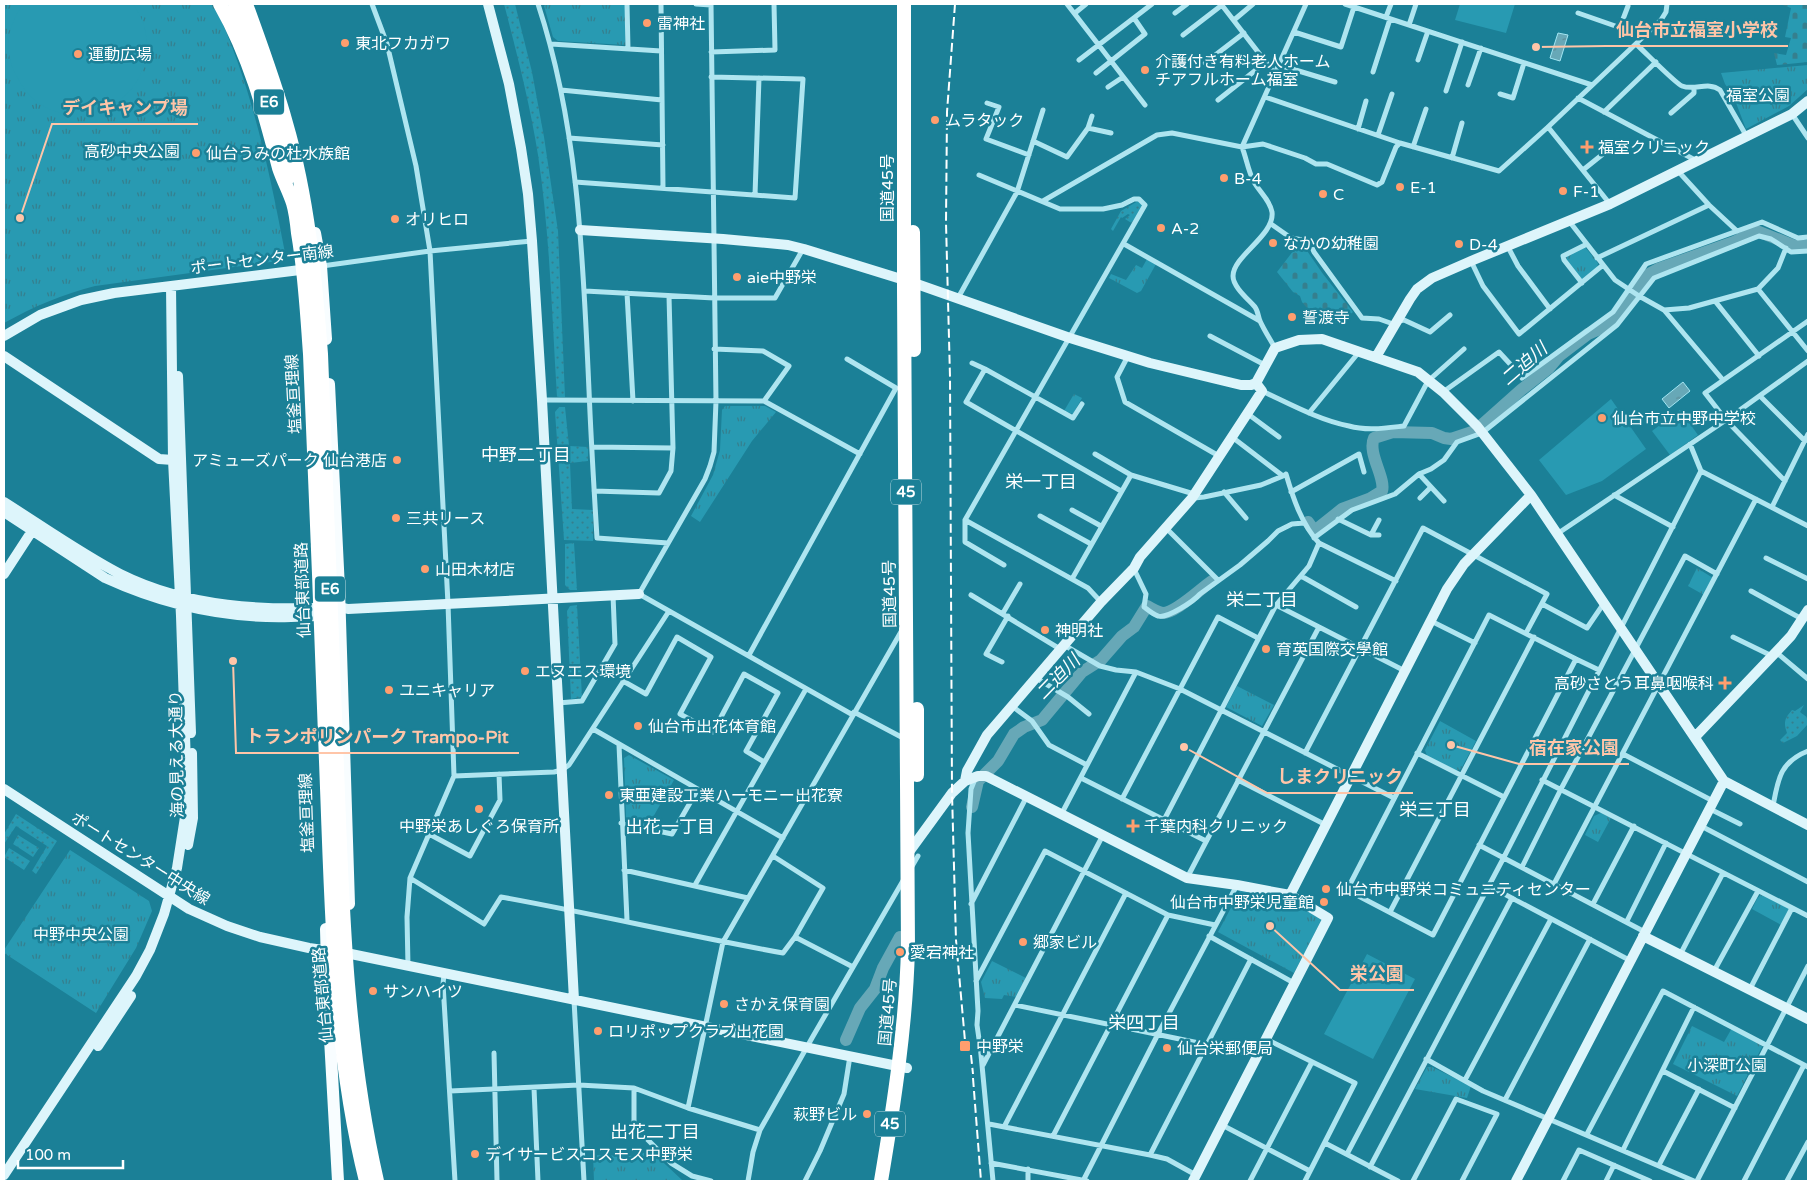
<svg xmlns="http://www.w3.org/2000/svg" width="1812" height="1185" font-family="'Varela Round','Noto Sans JP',sans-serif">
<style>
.grass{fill:url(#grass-dots)}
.cemetery{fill:url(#cemetery-stones)}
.park{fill:url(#park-tufts)}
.pitch{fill:#289ab2}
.water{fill:url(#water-ripples);stroke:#a2e5f2}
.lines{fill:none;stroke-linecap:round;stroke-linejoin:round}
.river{stroke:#67a8b7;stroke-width:12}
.street{stroke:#afe5f0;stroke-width:5}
.secondary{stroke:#ddf5fb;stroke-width:10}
.primary{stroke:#f8fdff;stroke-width:12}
.highway{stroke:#fff;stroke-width:14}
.rail{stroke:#fff;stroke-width:2;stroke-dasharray:9 4;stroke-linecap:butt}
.highway-bridge{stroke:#fff;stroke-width:14}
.poi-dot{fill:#ff9e6e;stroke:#1b8097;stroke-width:2}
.labels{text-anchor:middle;stroke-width:5;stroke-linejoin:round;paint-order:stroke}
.shield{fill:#1b8097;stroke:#bbd9e0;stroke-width:1}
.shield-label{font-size:15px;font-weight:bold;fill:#fff}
.poi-label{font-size:16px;fill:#fff;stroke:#1b8097;text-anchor:start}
.park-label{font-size:16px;fill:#f9fefe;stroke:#1b8097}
.street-label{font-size:16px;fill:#fff;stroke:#1b8097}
.water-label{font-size:18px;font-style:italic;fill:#fcfeff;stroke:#1b8097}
.neighbourhood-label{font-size:18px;fill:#fff;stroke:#1b8097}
.leader{fill:none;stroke:#ffc5a8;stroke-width:2}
.callout-dot{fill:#ffc5a8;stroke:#1b8097;stroke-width:2}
.callout-label{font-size:18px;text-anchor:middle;font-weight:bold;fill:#ffc5a8;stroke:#1b8097;stroke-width:5;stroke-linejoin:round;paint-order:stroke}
</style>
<defs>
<pattern id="grass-dots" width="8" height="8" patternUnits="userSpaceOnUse" patternTransform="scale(1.25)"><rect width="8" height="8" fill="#289ab2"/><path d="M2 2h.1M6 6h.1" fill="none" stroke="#357f8e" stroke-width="1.8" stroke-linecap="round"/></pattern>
<pattern id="cemetery-stones" width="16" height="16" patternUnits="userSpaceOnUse" patternTransform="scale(1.25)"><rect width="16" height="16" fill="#289ab2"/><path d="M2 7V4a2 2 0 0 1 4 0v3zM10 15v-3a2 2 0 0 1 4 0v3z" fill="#357f8e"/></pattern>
<pattern id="park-tufts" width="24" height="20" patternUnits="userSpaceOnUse" patternTransform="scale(1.25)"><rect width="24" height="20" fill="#289ab2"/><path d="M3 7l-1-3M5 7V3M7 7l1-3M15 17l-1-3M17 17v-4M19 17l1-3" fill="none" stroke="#357f8e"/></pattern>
<pattern id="water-ripples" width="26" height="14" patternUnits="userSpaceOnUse" patternTransform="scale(1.25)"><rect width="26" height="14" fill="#67a8b7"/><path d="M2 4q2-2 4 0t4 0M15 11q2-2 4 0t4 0" fill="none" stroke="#5f8c97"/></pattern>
</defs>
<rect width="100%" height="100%" fill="#1b8097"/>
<!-- grass -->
<path class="grass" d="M504 4H515L532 72 544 137 558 231 565 397H557C552 317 550 235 538 155 530 104 517 54 504 4Z
M1138 201 1143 205 1133 224 1125 219 1130 215 1128 214 1122 218 1121 217 1113 231 1111 229 1121 211Z
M559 407H565L569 446 588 447V461L570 463 572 509 593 510V541L564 540 555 412Z
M574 543 577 590H570L565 585V544Z
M577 605 582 697 571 699 567 611 570 606Z
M1804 705 1800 712 1808 718V724L1797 736 1783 743 1780 740 1787 733C1783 722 1785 718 1792 710L1795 711Z
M16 814 57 841 36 874 32 871 47 846 16 826 4 844V834Z
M18 835 39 848 33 857 13 844Z
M9 848 30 861 24 870 4 857Z"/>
<!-- cemetery -->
<path class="cemetery" d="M1780 4H1808V62L1777 65 1774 53 1786 55 1791 38 1785 37 1791 8Z
M1303 245 1323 274 1353 312 1342 321 1334 323 1324 320 1318 322 1302 302 1300 296 1293 292 1277 272 1297 246Z"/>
<!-- park -->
<path class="park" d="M4 4H214C251 83 269 168 285 253L278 261 95 286C63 294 33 307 4 323Z
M546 4H626L625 45 558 41 553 37 544 6Z
M1808 65V89L1789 106 1746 129 1733 95 1725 84 1721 73Z
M1585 247 1598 263 1597 269 1582 281 1566 261 1565 257Z
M1147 259 1156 264 1141 291 1137 293 1109 278 1111 274 1126 280 1136 265 1142 268Z
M1074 394 1082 398 1073 414 1064 411Z
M725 406H765L776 412 752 441 700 522 691 516 713 475 720 450 722 410Z
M1697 568 1713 578 1704 595 1688 586Z
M1237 686 1274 705 1262 726 1226 707Z
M1440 721 1476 741 1461 769 1456 771 1427 756 1425 750Z
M629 755 674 780 648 826 631 823 626 817 624 758Z
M1601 813 1611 818 1598 842 1585 835 1594 816Z
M70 850 149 901 152 911 136 948 96 1013 4 953V950Z
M1240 891 1287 899 1322 919 1294 973 1218 932Z
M1762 893 1786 906 1791 910 1783 926 1752 909 1757 899Z
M992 961 1026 978 1017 997 1004 995 1002 999 985 998 981 982Z
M1692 1026 1724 1042 1732 1028 1763 1045 1737 1096 1673 1064Z
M1427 1067H1432L1471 1086 1467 1098 1415 1089Z
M650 1150 682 1180 680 1181H594L593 1155 637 1156Z"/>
<!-- pitch -->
<path class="pitch" d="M23 4H133C136 9 140 15 142 20 147 31 147 43 146 54 141 104 82 131 40 104 29 97 22 86 16 75 7 60 6 36 14 20 16 14 20 9 23 4Z
M1460 4H1515L1506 33 1455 20Z
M1611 399 1646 449 1602 481 1566 495 1539 460Z
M1680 410 1698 435 1670 455 1652 431Z
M1367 954 1415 979 1373 1059 1324 1034Z"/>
<!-- water -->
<path class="water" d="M1558 33 1568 35 1560 61 1550 58Z
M1683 382 1690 391 1669 408 1662 399Z"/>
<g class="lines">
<!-- river -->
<path class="river" d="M1308 522 1313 529H1317L1342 509 1369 499 1382 491C1386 478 1367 453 1374 438L1393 432 1432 433 1444 438 1451 439 1475 431 1521 390 1549 368 1559 356 1588 334 1609 325 1634 290 1647 275 1658 269 1734 242 1757 231 1795 246H1808
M972 807 978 781 998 761 1014 734 1024 727 1042 720 1082 672 1101 660 1122 636 1134 627 1147 606C1152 609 1157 612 1162 613 1175 614 1201 588 1212 581
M846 1040 860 1008 875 989 883 968 900 937"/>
<!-- street -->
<path class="street" d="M372 4 387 44 416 166 430 251 448 604 454 776 410 878
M538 4C579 128 583 261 589 390 591 440 594 489 597 538L668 543
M627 4 628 49
M661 4 663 188
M696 4 711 5
M711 4 716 401 714 452 710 466 705 479 639 594 853 715
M1067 4 1145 105
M1221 4 1275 74
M1345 4 1592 85
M1075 13 1086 4
M1175 13 1187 4
M1578 13 1644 36
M1386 17 1391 4
M1234 20 1253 4
M1409 25 1416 4
M1620 27 1628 6
M1294 32 1341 47 1354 7
M1183 35 1222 5
M551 44 661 51
M1636 44C1644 51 1676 84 1682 86 1695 91 1708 81 1720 90L1747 137
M711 52 775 50 774 4
M1079 60 1152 4
M1418 60 1428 31
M1205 63 1244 33
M1279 65 1335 82
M1373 72 1390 19
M1096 73 1145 34 1134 18
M1468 85 1481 48
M1108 87 1123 77
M561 90 662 100
M1446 91 1462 42
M1500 94 1513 98 1524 63
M1265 97 1400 143
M1578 98 1697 161
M1218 100 1266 62
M987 103 999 107 986 139 1029 155
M1604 112 1656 62
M1671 113 1694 93V88
M1792 114 1808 138
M1548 127 1610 204
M1088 128 1111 133
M1358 129 1366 101
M1378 135 1392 94
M569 138 663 145
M1033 141 1067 157 1088 128 1092 116
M1413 147 1426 109
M1452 158 1462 123
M1583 170 1608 150
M1678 171 1709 205 1737 231
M979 175 1060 209H1103L1122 205 1134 199H1139L1145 205 965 520 1088 588 1101 602
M575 182 795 198 803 79 711 77
M755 195 759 78
M1043 201 1157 135 1172 133 1242 147 1263 144 1305 158 1316 164H1327L1377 185 1382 182 1396 147 1400 143 1499 171 1548 127 1661 20 1666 12 1667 4
M1569 221 1615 280 1639 296 1664 310 1689 308 1758 289 1778 268 1786 248
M1271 224 1291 238 1309 241 1314 252 1362 318 1379 319 1396 325
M1124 244 1260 321
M1508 247 1518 266 1550 309
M1597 258 1709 205
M1471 261 1483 286 1519 334 1603 265
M322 266 430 251 532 241
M1582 283 1564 260 1563 256 1587 244
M1758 289 1808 351
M585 291 714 298H775L803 249
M627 293 633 401
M958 298 1017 192 1043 110
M1715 301 1759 356
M1664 310 1723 380
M1399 321 1404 320 1430 332 1450 315
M1210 336 1265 365
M1275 348C1270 339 1264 330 1260 321 1258 316 1258 311 1255 307 1248 299 1233 287 1233 276 1233 256 1275 235 1272 212 1270 199 1258 191 1253 180 1248 170 1246 157 1242 147L1306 4
M714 349 763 351 789 366 764 401
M1128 356 1117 377 1125 402 1219 456
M972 363 985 369 966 402 1121 491
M985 369 1073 418 1082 404
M1522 378 1613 312 1646 264 1762 222 1798 238 1808 237
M1262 391C1290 404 1319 420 1349 426 1367 431 1386 428 1404 426L1428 381 1464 349
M1443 392 1499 352 1511 365
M1760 396 1805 441
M542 400 764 401 860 454
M1309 413 1359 352
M1248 414 1279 437
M1690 444 1701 471
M592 447 673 448
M1419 474 1444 501
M1131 475 1194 494
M1785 481 1726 420 1705 393 1808 321
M594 491 659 493 671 471 673 448 669 296
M1224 492 1246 518
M1291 492 1359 454 1364 472
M1614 495 1673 527
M1194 498 1204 497 1261 485 1283 476
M1420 498 1431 487
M1772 507 1808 434
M1072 510 1101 526
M1040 516 1091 544
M1338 519 1371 535H1379
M965 520V542L1004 565
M1166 528 1218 580
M1557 534 1726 420 1808 361
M1371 535 1379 520
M1314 538 1352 510 1395 494 1419 474 1431 469 1444 460 1457 442 1482 433 1617 325 1654 278 1759 236 1771 239 1791 252 1808 251
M1319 543 1396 581
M1766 558 1808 579
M1134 569 1146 594 1144 607C1148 610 1154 615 1158 616 1167 619 1194 601 1200 594L1240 565 1268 541 1278 531 1292 524 1304 523
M1301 576 1356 607
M1072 579 1131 475 1095 454
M1751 591 1802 619
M971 595 1060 649
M1542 604 1587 628 1604 603
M1276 605 1405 671
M1003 613 1020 584
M1489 615 1576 659 1433 935 1347 890Z
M1431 621 1475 643
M1733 637 1772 656
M1064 645 1100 666 1116 670 1136 672 1180 689 1394 798
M1776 652 1808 679
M749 655 896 388 847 359
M1576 659 1599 670
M1002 662 986 654 1008 616
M1036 678 1068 697 1089 714
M623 681 646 694 677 637 711 657 680 714 713 732 744 674 778 693 746 751 764 762
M558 703 582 701 615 644 613 595
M1012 706 1032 721 1049 745 1087 765
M854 712 905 739
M593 729 783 838
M619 745 627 920
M1305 753 1423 528 1547 594 1526 633
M1417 753 1504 797
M1623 754 1713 801
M454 776 554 772 562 770 569 765 669 611
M1081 778 1206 841
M975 779 971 789 968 833 978 1011 977 1025 979 1039
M1238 780 1326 825
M1542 780 1808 916
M1122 799 1218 617 1258 638
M1773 806C1778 779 1780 762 1808 751
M1710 809 1740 824
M1062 813 1136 672
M1164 820 1276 605 1309 566 1319 543C1302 525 1293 498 1286 474L1283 476 1232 437
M621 823 672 834 698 789
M1701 826 1808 882
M429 834 470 856 500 800 499 774
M1479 845 1645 932
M1522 867 1561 789 1685 556 1717 574
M911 868 918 856
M624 870 748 898
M1187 878 1319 627
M1554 884 1756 499
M695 885 806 689
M1487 887H1491L1631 961
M971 904 1027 796
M1593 904 1634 826
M1390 912 1534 637
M1627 921 1666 843
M1209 936 1294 983
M795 937 853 967
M1681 953 1723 873
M408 966 407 917 410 878 484 924 501 897C595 914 689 936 783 953L795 937 823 888 773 856
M1714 971 1758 891
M444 974 443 984 455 1181
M976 981 1045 851 1168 915 1215 925
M1750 989 1792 908
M574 1000 584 1181
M1015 1005 1257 1055
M1266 1039 1355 1083 1305 1181
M980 1044 993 1181
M494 1053 497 1181
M1426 1059 1483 1091 1694 1181
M983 1065 1103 835
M1663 1071 1735 1108
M1465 1080 1551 919
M534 1088 538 1181
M634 1088V1126L671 1163 692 1176 711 1181
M450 1091 579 1085 634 1088 688 1108 760 1130
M1505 1100 1590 939
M688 1108 723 942 902 630
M989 1124 1150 1155 1167 1159 1196 1175
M1222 1125 1310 1171
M1004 1127 1126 893
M1587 1134 1663 991 1808 1067
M1053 1136 1168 915
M1325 1143 1398 1181
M1623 1150 1694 1007
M1347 1154 1503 859 1701 471 1808 526
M1150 1155 1251 959
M991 1163 1087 1181
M1659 1165 1699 1089
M1370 1167 1512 898
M1028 1169V1181
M748 1181 753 1152 760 1130 812 1038 904 879
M805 1181 820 1151 844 1094 850 1056
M1083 1181 1158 1034 1237 885
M1250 1181 1312 1062
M1413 1181 1456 1099 1497 1114 1462 1181
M1563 1181 1579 1150 1650 1181
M1606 1181 1614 1165
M1697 1181 1808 966
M1744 1181 1804 1065
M1787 1181 1808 1142"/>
<!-- secondary -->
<path class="secondary" d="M488 4 509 84 521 148 528 194 532 241 542 400 574 1000
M580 230 723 239 788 245 804 249 914 283 1070 338 1150 363 1241 385H1251L1256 383 1275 348 1299 340 1322 339 1418 372 1443 392 1477 426 1531 495 1724 781 1808 825
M4 336 40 315 81 300 114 293 308 269
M4 356 159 459 173 460
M1376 357 1410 299 1417 289 1432 278 1471 261 1610 204 1792 114 1808 101
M178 376 191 733
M4 502C42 526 80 553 120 574 188 608 265 611 340 607L348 609 639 594
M4 512 105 578C164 605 227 619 291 617 303 616 314 617 326 615
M4 574 32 531
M1695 737 1776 652 1791 636 1808 610
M965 781 978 776H986L1187 878 1237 885 1290 895 1447 589 1464 564 1531 495
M4 789 189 909 227 926 260 937 309 948 351 954 907 1068
M188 845 193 818 192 753
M909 852 952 793 965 781 967 771 987 735 1101 602 1134 568 1140 557 1192 498 1262 391 1256 383
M1643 936 1808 1019
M98 1046 131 996
M4 1175 136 976 150 950 164 914 177 868 185 817 186 765 181 616 173 460 171 286
M1193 1181 1328 918 1290 895
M1516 1181 1724 781"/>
<!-- primary -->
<path class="primary" d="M315 233 321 266 326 339
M329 384 339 589 349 904
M326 929 328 1003 338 1181"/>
<!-- highway -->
<path class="highway" d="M235 4 265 87 288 178
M913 232 914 350
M917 709V775
M881 1181C894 1104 906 1026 908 948L904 290V4"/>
<!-- rail -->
<path class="rail" d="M955 4 947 112 946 223 950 377 952 793 956 940 965 1041
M971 1055 973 1074
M973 1078 981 1181"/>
<!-- highway-bridge -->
<path class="highway-bridge" d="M220 4C250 57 264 110 279 168 283 180 289 191 293 203 296 213 297 223 298 233 305 273 307 314 310 354 316 499 322 643 327 788 332 918 334 1054 366 1181
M246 4C260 43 275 83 286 123 308 198 315 276 321 354 326 491 331 629 337 767 342 905 346 1046 377 1181"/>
</g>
<!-- markers -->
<g class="poi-dot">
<circle cx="647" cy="23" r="5"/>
<circle cx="345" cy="43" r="5"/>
<circle cx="78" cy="54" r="5"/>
<circle cx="1145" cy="70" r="5"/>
<circle cx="935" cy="120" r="5"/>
<path d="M1584.5 139.5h5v5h5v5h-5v5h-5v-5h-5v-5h5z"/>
<circle cx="196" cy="153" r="5"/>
<circle cx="1224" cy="178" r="5"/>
<circle cx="1400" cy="187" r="5"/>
<circle cx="1563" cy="191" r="5"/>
<circle cx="1323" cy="194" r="5"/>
<circle cx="395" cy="219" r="5"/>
<circle cx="1161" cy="228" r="5"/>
<circle cx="1273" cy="243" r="5"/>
<circle cx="1459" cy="244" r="5"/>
<circle cx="737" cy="277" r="5"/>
<circle cx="1292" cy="317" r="5"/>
<circle cx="1602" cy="418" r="5"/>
<circle cx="397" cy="460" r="5"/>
<circle cx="396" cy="518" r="5"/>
<circle cx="425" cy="569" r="5"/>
<circle cx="1045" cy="630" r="5"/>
<circle cx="1266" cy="649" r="5"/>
<circle cx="525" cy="671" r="5"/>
<path d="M1722.5 675.5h5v5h5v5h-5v5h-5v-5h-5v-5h5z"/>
<circle cx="389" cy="690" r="5"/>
<circle cx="638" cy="726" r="5"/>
<circle cx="609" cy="795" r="5"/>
<circle cx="479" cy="809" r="5"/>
<path d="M1130.5 818.5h5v5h5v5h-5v5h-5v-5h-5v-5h5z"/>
<circle cx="1326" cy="889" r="5"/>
<circle cx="1324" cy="902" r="5"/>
<circle cx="1023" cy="942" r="5"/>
<circle cx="900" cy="952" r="5"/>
<circle cx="373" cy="991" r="5"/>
<circle cx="724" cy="1004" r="5"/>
<circle cx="598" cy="1031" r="5"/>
<rect x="959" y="1040" width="12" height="12" rx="2.5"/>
<circle cx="1167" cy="1048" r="5"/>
<circle cx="867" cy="1114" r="5"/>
<circle cx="475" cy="1154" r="5"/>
</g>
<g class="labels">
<!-- shield labels -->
<g class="shield">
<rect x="254" y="89.5" width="30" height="25" rx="4"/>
<rect x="891" y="479.5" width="30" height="25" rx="4"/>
<rect x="315" y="576.5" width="30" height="25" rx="4"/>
<rect x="875" y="1111.5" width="30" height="25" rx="4"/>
</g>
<g class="shield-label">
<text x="269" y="107">E6</text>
<text x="906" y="497">45</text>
<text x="330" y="594">E6</text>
<text x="890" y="1129">45</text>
</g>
<!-- poi labels -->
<g class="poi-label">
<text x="657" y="29">雷神社</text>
<text x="355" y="49">東北フカガワ</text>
<text x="88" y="60">運動広場</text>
<text x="1155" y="67">介護付き有料老人ホーム<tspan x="1155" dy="18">チアフルホーム福室</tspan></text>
<text x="945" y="126">ムラタック</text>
<text x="1598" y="153">福室クリニック</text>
<text x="206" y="159">仙台うみの杜水族館</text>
<text x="1234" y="184">B-4</text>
<text x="1410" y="193">E-1</text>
<text x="1573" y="197">F-1</text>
<text x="1333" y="200">C</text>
<text x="405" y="225">オリヒロ</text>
<text x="1171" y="234">A-2</text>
<text x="1283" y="249">なかの幼稚園</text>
<text x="1469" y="250">D-4</text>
<text x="747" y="283">aie中野栄</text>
<text x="1302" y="323">誓渡寺</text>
<text x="1612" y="424">仙台市立中野中学校</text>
<text x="387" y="466" text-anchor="end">アミューズパーク 仙台港店</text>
<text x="406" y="524">三共リース</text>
<text x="435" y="575">山田木材店</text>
<text x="1055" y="636">神明社</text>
<text x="1276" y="655">育英国際交學館</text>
<text x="535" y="677">エヌエス環境</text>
<text x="1714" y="689" text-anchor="end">高砂さとう耳鼻咽喉科</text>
<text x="399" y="696">ユニキャリア</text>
<text x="648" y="732">仙台市出花体育館</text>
<text x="619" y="801">東亜建設工業ハーモニー出花寮</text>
<text x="479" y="832" text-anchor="middle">中野栄あしぐろ保育所</text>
<text x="1144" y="832">千葉内科クリニック</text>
<text x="1336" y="895">仙台市中野栄コミュニティセンター</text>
<text x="1314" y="908" text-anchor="end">仙台市中野栄児童館</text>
<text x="1033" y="948">郷家ビル</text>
<text x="910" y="958">愛宕神社</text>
<text x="383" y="997">サンハイツ</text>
<text x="734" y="1010">さかえ保育園</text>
<text x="608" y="1037">ロリポップクラブ出花園</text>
<text x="976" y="1052">中野栄</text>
<text x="1177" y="1054">仙台栄郵便局</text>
<text x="857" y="1120" text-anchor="end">萩野ビル</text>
<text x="485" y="1160">デイサービスコスモス中野栄</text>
</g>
<!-- park labels -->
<g class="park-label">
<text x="1758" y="101">福室公園</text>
<text x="132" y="157">高砂中央公園</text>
<text x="81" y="940">中野中央公園</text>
<text x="1727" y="1071">小深町公園</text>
</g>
<!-- street labels -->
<g class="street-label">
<text transform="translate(887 188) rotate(-90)" y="6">国道45号</text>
<text transform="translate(262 259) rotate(-7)" y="6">ポートセンター南線</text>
<text transform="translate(293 394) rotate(-93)" y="6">塩釜亘理線</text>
<text transform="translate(302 590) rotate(-92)" y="6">仙台東部道路</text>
<text transform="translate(889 594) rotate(-91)" y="6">国道45号</text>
<text transform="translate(176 754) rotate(-91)" y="6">海の見える大通り</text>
<text transform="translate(306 813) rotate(-92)" y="6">塩釜亘理線</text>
<text transform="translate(141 858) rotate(32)" y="6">ポートセンター中央線</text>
<text transform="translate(322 995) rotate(-95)" y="6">仙台東部道路</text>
<text transform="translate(887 1012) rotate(-85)" y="6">国道45号</text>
</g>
<!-- water labels -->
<g class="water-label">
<text transform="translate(1524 364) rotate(-41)" y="6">二迫川</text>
<text transform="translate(1058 677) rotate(-46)" y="6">二迫川</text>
</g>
<!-- neighbourhood labels -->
<g class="neighbourhood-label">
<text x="526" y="461">中野二丁目</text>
<text x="1041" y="488">栄一丁目</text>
<text x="1262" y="606">栄二丁目</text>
<text x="1435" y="816">栄三丁目</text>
<text x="670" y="833">出花一丁目</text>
<text x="1144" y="1029">栄四丁目</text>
<text x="655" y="1138">出花二丁目</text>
</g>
</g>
<!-- callouts -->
<path class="leader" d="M1536 47L1606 46H1788M20 218L52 124H198M233 661L236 753H519M1451 745L1519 764H1629M1184 747L1267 793H1413M1270 926L1340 990H1414"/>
<g class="callout-dot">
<circle cx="1536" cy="47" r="5"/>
<circle cx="20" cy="218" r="5"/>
<circle cx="233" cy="661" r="5"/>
<circle cx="1451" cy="745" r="5"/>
<circle cx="1184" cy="747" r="5"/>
<circle cx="1270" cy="926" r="5"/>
</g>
<g class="callout-label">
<text x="1697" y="36">仙台市立福室小学校</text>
<text x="125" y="114">デイキャンプ場</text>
<text x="377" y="743">トランポリンパーク Trampo-Pit</text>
<text x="1574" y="754">宿在家公園</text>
<text x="1340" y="783">しまクリニック</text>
<text x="1377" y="980">栄公園</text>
</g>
<!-- border -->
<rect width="1812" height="1185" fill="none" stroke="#ffffff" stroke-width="10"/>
<!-- scale -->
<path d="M18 1160v8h105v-8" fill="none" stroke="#ffffff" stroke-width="2.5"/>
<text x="25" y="1160" font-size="15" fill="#ffffff" stroke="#1b8097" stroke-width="4" paint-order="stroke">100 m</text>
</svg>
